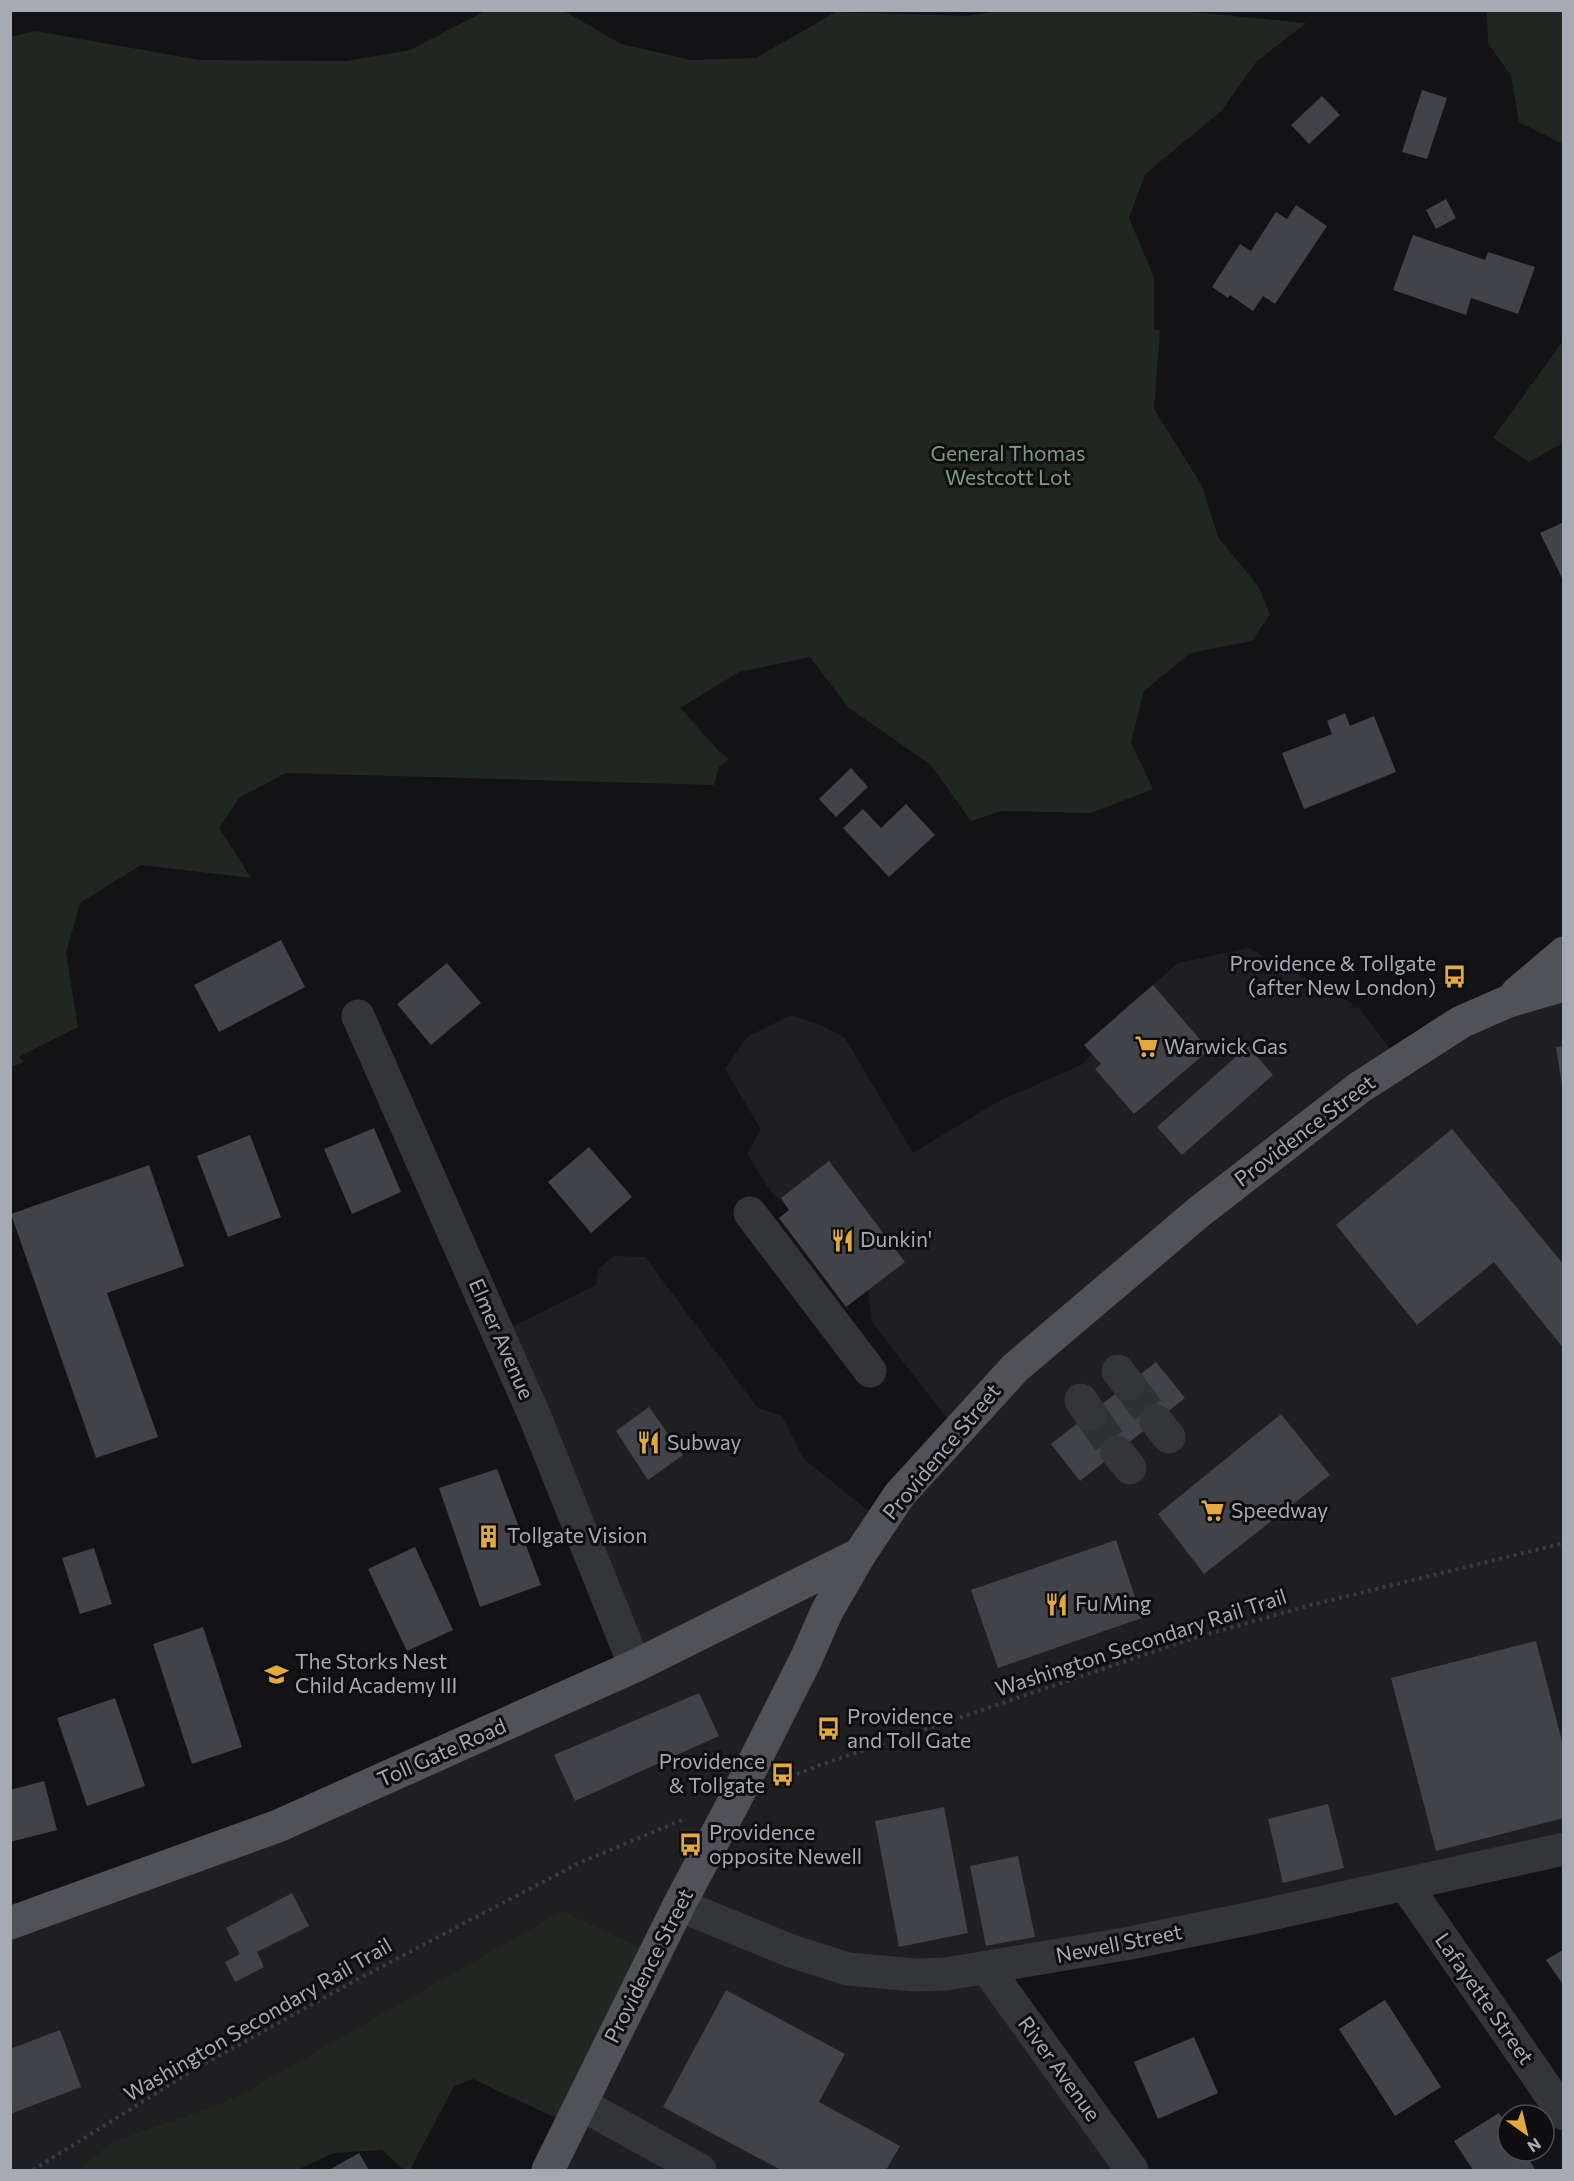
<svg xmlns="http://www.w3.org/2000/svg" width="1574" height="2181" font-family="Commissioner,sans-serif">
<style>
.built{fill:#1f1f22}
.green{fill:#202720}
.building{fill:#424348}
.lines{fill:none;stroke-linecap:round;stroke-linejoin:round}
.minor-tunnel{stroke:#303135;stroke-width:33;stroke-dasharray:33 16;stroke-linecap:butt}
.path{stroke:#3b3c40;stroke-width:4;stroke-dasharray:3 4.5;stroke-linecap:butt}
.minor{stroke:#343539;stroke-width:33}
.major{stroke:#515258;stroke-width:33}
.labels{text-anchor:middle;stroke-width:6;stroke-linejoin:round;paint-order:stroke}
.park-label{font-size:21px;fill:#7e9e80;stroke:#0e0e10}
.poi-label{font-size:21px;fill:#a6aab4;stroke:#0e0e10;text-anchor:start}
.street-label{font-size:21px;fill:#a6aab4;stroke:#0e0e10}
</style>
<rect width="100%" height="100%" fill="#131315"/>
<!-- built -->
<path class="built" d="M1249 948 1353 1004 1352 1008 1358 1007 1405 1068 1461 1029 1563 993V1853L995 1977 1131 2170H540L652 1959 251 2089 224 2103 111 2142 78 2170H11L10 1923 622 1662 509 1328 596 1285 599 1269 614 1256 645 1257 758 1408 782 1416 804 1459 876 1517 956 1430 872 1322 864 1261 791 1211 771 1192 747 1154 761 1130 725 1069 747 1037 791 1015 821 1025 845 1038 913 1153 997 1102 1081 1065 1113 1033 1117 1015 1178 963Z"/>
<!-- green -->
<path class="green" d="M564 11 621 44 691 60 756 58 836 12 968 16 1004 10H1171L1306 23 1256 62 1221 111 1145 174 1129 218 1154 277V330H1160L1154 409 1202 486 1218 537 1258 586 1270 614 1252 641 1190 653 1144 691 1131 742 1153 789 1091 813 1001 811 971 821 931 765 849 708 810 657 739 672 680 708 719 751 729 759 719 767 714 785 286 773 240 797 219 828 251 878 141 865 80 903 66 953 78 1027 19 1057 24 1062 11 1067V37L35 31 200 60 347 61 410 50 485 11Z
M1487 11H1563V144L1519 122 1511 76 1488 43Z
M1563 341V443L1529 462 1493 438Z
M562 1911 647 1951 556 2118 473 2079 454 2086 410 2170H404L382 2150 334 2153 297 2170H78L111 2142 223 2103 251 2089Z"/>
<!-- building -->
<path class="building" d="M1422 90 1447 98 1427 159 1402 152Z
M1322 96 1340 115 1309 144 1291 125Z
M1446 199 1456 218 1436 229 1426 210Z
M1296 205 1327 226 1275 304 1263 296 1253 311 1230 295 1228 298 1212 287 1240 244 1251 251 1276 212 1287 219Z
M1413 235 1485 260 1488 252 1535 267 1518 314 1471 298 1466 315 1393 290Z
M1564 522V582L1540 533Z
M1345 713 1350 726 1374 716 1396 772 1304 809 1282 753 1332 734 1327 721Z
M851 768 868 787 836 817 819 799Z
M906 804 935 835 889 877 843 828 863 809 881 828Z
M281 940 305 987 219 1032 194 985Z
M447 963 481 1003 431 1045 397 1004Z
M1153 985 1209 1050 1134 1114 1095 1069 1101 1064 1084 1045Z
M1248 1046 1273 1075 1182 1155 1157 1127Z
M1564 1046V1085H1562L1556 1047Z
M374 1128 401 1192 352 1214 324 1149Z
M1452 1129 1564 1265V1349L1494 1262 1417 1325 1336 1225Z
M250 1135 281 1217 228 1237 197 1156Z
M589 1147 632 1197 591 1233 548 1182Z
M829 1161 905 1262 846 1307 779 1218 789 1210 781 1198Z
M149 1165 184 1266 107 1293 158 1437 96 1458 11 1214Z
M1156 1362 1185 1398 1080 1481 1051 1444Z
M649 1407 683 1455 648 1480 616 1431Z
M1281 1414 1330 1475 1204 1574 1158 1514Z
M497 1469 541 1585 480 1607 439 1488Z
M1116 1540 1142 1618 998 1668 971 1590Z
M415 1547 453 1630 407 1651 368 1569Z
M94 1548 112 1604 80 1614 62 1558Z
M203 1627 242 1747 192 1764 153 1644Z
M1536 1641 1564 1749V1818L1436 1851 1391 1678Z
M699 1693 719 1736 575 1801 554 1755Z
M115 1698 145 1786 87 1806 57 1718Z
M44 1781 57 1830 10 1842V1790Z
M1328 1804 1344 1868 1283 1883 1268 1819Z
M944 1807 968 1933 899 1947 875 1821Z
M1018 1856 1035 1937 986 1946 970 1866Z
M292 1893 309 1926 257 1952 264 1967 235 1982 225 1962 240 1954 226 1928Z
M1564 1949V1986L1546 1960Z
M726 1990 845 2054 819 2102 900 2146 886 2170H781L663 2107Z
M1385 2000 1441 2087 1395 2116 1339 2029Z
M60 2030 81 2087 10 2114V2049Z
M1194 2037 1218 2093 1158 2119 1134 2062Z
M1499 2113 1508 2127V2151H1523L1536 2170H1473L1454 2141Z
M359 2153 369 2170H329Z"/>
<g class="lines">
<!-- minor-tunnel -->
<path class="minor-tunnel" d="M1128 1384 1156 1421
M1090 1414 1117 1452"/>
<!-- path -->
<path class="path" d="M790 1777 823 1764 1191 1639 1311 1605 1564 1543
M33 2170 195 2069 360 1978 579 1863 682 1820"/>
<!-- minor -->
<path class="minor" d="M358 1016 535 1417 635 1666
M750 1213 870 1371
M1118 1371 1128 1384
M1081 1400 1090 1414
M1156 1421 1169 1437
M1117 1452 1130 1468
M1405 1884 1564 2114
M679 1905 791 1951 848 1969 915 1975 946 1974 1125 1944 1252 1918 1564 1849
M986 1967 1132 2170
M581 2104 700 2170"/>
<!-- major -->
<path class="major" d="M1517 993 1564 953
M10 1923 278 1826 635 1666 860 1554
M548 2170 679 1905 736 1798 806 1659 827 1611 860 1554 900 1494 1015 1368 1199 1212 1360 1087 1461 1022 1509 1001 1564 985"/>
</g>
<!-- icons -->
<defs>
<symbol id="bus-bare" viewBox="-9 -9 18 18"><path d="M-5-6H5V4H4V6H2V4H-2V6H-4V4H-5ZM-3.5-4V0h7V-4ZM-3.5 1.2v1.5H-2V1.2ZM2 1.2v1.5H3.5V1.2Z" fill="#e3a93d" stroke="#0e0e10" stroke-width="2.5" paint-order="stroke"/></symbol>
<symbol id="supermarket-bare" viewBox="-9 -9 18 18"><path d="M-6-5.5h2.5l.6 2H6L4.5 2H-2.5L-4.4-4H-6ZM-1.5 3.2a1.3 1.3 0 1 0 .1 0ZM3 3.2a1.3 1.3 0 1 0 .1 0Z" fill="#e3a93d" stroke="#0e0e10" stroke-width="2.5" paint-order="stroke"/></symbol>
<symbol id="restaurant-bare" viewBox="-9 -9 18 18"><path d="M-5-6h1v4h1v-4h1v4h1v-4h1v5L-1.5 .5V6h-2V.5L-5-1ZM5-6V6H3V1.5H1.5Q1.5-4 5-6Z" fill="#e3a93d" stroke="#0e0e10" stroke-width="2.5" paint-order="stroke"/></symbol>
<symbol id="building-bare" viewBox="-9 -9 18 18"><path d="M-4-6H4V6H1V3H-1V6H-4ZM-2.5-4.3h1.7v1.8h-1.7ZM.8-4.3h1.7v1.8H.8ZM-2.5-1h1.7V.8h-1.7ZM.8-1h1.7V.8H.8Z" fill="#e3a93d" stroke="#0e0e10" stroke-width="2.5" paint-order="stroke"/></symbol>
<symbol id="school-bare" viewBox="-9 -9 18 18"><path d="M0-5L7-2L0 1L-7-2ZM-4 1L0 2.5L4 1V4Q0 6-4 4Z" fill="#e3a93d" stroke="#0e0e10" stroke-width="2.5" paint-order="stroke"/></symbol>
</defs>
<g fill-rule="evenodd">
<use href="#bus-bare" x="1438" y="960" width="33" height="33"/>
<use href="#supermarket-bare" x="1130" y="1030" width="33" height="33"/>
<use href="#restaurant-bare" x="826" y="1224" width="33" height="33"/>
<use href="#restaurant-bare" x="632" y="1426" width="33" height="33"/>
<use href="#supermarket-bare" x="1196" y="1494" width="33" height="33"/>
<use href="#building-bare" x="472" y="1520" width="33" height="33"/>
<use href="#restaurant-bare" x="1040" y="1588" width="33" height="33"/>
<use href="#school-bare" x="260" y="1658" width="33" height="33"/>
<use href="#bus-bare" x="812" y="1712" width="33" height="33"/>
<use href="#bus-bare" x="766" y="1758" width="33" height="33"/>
<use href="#bus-bare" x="674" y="1828" width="33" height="33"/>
</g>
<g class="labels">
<!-- park labels -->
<g class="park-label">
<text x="1008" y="461">General Thomas<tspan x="1008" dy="24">Westcott Lot</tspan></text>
</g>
<!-- poi labels -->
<g class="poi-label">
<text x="1436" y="971" text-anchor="end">Providence &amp; Tollgate<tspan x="1436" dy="24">(after New London)</tspan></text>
<text x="1164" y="1054">Warwick Gas</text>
<text x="860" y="1247">Dunkin'</text>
<text x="667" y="1450">Subway</text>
<text x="1231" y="1518">Speedway</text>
<text x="507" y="1543">Tollgate Vision</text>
<text x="1075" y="1611">Fu Ming</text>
<text x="295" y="1669">The Storks Nest<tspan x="295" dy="24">Child Academy III</tspan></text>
<text x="847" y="1724">Providence<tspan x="847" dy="24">and Toll Gate</tspan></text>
<text x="765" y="1769" text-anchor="end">Providence<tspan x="765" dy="24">&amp; Tollgate</tspan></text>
<text x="709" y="1840">Providence<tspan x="709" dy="24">opposite Newell</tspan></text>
</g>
<!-- street labels -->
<g class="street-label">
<text transform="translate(1305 1131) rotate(-37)" y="7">Providence Street</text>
<text transform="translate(501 1339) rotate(66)" y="7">Elmer Avenue</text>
<text transform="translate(942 1452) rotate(-50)" y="7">Providence Street</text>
<text transform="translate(1141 1643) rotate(-18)" y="7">Washington Secondary Rail Trail</text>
<text transform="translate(442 1753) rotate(-24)" y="7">Toll Gate Road</text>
<text transform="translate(1119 1944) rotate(-11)" y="7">Newell Street</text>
<text transform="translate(649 1966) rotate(-63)" y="7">Providence Street</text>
<text transform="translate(1484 1999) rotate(55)" y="7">Lafayette Street</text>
<text transform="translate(258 2020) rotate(-30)" y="7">Washington Secondary Rail Trail</text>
<text transform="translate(1059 2069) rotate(54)" y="7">River Avenue</text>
</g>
</g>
<!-- border -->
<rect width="1574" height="2181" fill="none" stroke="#a6aab4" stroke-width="24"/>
<!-- north arrow -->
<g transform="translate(1526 2133) rotate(146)"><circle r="28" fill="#0e0e10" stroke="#4b4c52" stroke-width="1.5"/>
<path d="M0-4.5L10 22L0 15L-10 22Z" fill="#e3a93d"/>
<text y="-9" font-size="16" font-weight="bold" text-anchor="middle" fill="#a6aab4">N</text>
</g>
</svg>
